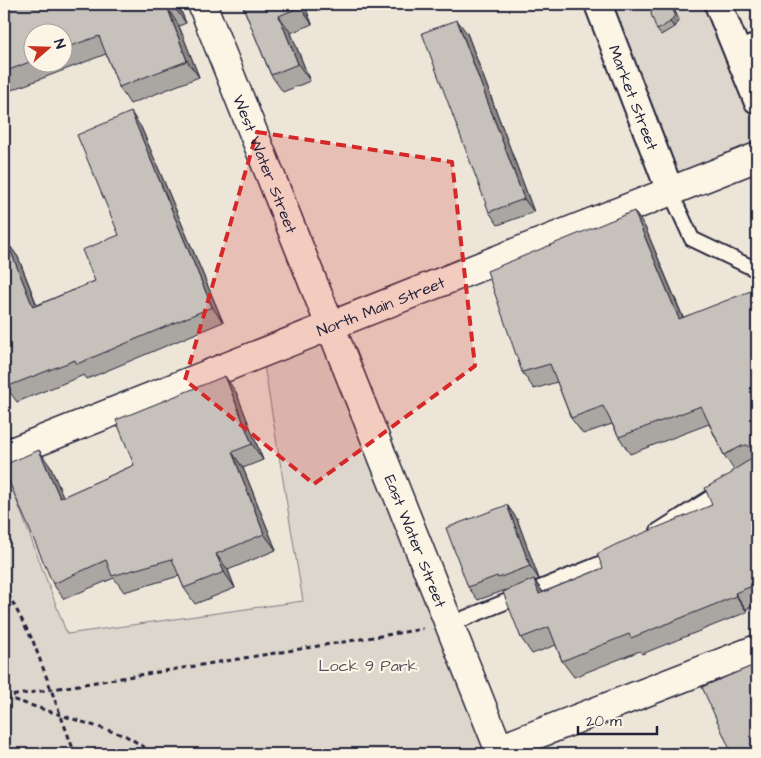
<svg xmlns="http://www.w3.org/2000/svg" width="761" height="758" font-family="'Architects Daughter',sans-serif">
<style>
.built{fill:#ece5d8;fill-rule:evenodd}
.green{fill:#dcd6cc;stroke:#7f7c84}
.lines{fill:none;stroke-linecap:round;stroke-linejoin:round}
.lane-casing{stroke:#22223b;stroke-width:18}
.street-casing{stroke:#22223b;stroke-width:30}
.secondary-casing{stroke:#22223b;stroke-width:31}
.primary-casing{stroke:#22223b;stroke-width:31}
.path{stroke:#22223b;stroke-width:3;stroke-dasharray:5 4;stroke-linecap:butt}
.lane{stroke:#fcf5e5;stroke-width:14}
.street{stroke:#fcf5e5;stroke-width:26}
.secondary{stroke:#fcf5e5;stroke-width:28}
.primary{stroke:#fcf5e5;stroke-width:28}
.path-bridge{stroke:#22223b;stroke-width:3;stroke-dasharray:5 4;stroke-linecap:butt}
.wall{fill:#aaa6a1;stroke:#22223b;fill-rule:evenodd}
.shaded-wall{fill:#8b8783;stroke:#22223b}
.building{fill:#c6c1bb;stroke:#22223b}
.marked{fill:#d62828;fill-opacity:0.2;stroke:#d62828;stroke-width:4;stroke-dasharray:10 6;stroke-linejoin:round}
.labels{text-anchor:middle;stroke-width:4.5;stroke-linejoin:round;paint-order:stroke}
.street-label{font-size:16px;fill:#22223b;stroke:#fcf5e5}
.park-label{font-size:16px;fill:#504f5f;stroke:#fcf5e5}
</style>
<rect width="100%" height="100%" fill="#fcf5e5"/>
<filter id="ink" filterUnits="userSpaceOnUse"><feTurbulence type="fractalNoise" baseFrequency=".02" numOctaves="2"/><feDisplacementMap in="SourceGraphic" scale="10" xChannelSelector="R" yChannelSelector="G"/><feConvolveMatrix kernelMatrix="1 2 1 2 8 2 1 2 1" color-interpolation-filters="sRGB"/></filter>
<g filter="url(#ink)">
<!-- built -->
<path class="built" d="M4 4H598L757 157V754H501L263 353 304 601 67 634 4 467ZM32 32H62V62H32Z
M718 4H757V100Z"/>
<!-- green -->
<path class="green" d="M598 4H718L757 100V157L670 191Z
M330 326 501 754H4V467L67 634 303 601 262 353Z"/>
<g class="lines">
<defs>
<path id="lane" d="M736 49 757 41
M670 191 692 239 757 270
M658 531 745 476 757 470
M448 625 617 557"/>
<g id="street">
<path id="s1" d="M598 4 670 191"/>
<path d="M718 4 757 100"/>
</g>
<g id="secondary">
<path id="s2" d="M4 455 757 157"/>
</g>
<g id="primary">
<path id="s3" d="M202 4 499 749 757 649"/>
</g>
</defs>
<!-- lane casing -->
<use href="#lane" class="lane-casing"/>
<!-- street casing -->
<use href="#street" class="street-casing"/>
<!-- secondary casing -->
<use href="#secondary" class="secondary-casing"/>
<!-- primary casing -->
<use href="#primary" class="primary-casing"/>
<!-- path -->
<path class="path" d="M4 586 33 641
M4 697 423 629
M5 697 126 736 156 754"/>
<!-- lane -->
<use href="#lane" class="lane"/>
<!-- street -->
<use href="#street" class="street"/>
<!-- secondary -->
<use href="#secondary" class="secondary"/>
<!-- primary -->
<use href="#primary" class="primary"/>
<!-- path-bridge -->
<path class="path-bridge" d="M33 641 75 754"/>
</g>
<!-- wall -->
<path class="wall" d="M4 4H178L186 23 179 26 199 77 130 104 119 87 106 54 9 91 4 84ZM32 32H62V62H32Z
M242 4H304L312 24 291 33 310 81 283 92 271 75Z
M671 4 674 9 679 20 674 27 661 35 657 30Z
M467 33 534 212 498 225 489 212Z
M141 127 223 322 87 379 84 375 17 402 6 387 7 242 18 257 37 305 95 281 119 235Z
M645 227 683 317 757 297V605L746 609 747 612 642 654 640 651 574 677 562 661 556 645 532 654 521 638 506 590 478 600 468 587 507 505 517 519 539 579 535 581 543 592 603 568 712 505 734 470 724 455 709 424 630 454 619 437 612 424 583 434 571 418 557 382 534 389 522 372Z
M236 392 263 460 243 468 276 550 228 570 235 588 195 604 184 588 179 576 124 592 114 578 64 599 53 584 50 466 63 497 134 465Z"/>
<!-- shaded-wall -->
<path class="shaded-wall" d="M173 4H178L186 23 174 7Z
M299 4H304L312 24 300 7Z
M671 4 674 9 679 20 674 27 670 22Z
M168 9 179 26 199 77 187 61Z
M279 16 291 33 310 81 298 64Z
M457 20 467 33 534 212 524 199Z
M131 112 141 127 223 322 212 307Z
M634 211 645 227 690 335 679 319Z
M7 242 18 257 43 322 33 307Z
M225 376 236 392 263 460 252 444Z
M39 450 50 466 71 514 60 498Z
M232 452 243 468 276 550 264 534Z
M507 505 517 519 539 579 530 566Z
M216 554 228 570 235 588 224 572Z
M534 579 545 596 539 594Z
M735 593 746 609 747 612 736 596Z"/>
<!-- building -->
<path class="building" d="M4 4H173L174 7 168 9 187 61 119 87 99 36 62 49V32H32V61L4 72Z
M242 4H299L300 7 279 16 298 64 271 75Z
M658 4H671L675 15 670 22 657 30 651 14 654 5Z
M457 20 524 199 489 212 422 33Z
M131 112 212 307 77 364 75 360 6 387 4 381V243L7 242 33 307 95 281 82 250 119 235 77 135Z
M634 211 679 319 753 290 757 300V584L735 593 736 596 631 638 629 634 562 661 549 627 521 638 503 592 534 579 539 594 603 568 597 554 617 544 712 505 705 488 732 473V471L753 458 754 450 747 445 742 446 724 455 701 406 619 437 603 406 571 418 550 364 522 372 487 271Z
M225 376 252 444 232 452 264 534 216 554 224 572 184 588 172 559 112 576 106 560 53 584 4 470V465L39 450 60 498 134 465 116 420Z
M507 505 530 566 498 578 497 576 468 587 446 528Z
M757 664V754H732L702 687Z"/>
</g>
<!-- marked area -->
<path class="marked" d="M257 132 452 162 475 366 314 484 185 380Z"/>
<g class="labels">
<!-- street labels -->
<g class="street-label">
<text dy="6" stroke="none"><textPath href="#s1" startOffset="100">Market Street</textPath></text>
<text dy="6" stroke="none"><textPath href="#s3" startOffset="172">West Water Street</textPath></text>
<text dy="6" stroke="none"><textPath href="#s2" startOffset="405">North Main Street</textPath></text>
<text dy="6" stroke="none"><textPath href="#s3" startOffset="578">East Water Street</textPath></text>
</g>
<!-- park labels -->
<g class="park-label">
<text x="368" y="671">Lock 9 Park</text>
</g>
</g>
<!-- margin -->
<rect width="761" height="758" fill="none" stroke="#fcf5e5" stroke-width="20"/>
<rect x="10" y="10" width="741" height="738" fill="none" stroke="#22223b" stroke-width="2" filter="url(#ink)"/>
<!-- north arrow -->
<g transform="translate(48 48) rotate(70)"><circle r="24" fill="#fcf5e5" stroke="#a5a1a1"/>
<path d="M0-4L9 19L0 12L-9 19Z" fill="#c8321e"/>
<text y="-8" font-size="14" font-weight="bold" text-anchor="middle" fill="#22223b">N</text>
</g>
<!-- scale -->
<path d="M578 726v8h79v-8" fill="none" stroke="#22223b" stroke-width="2.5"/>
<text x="586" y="726" font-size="15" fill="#22223b" stroke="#fcf5e5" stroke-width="4" paint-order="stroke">20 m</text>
</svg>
